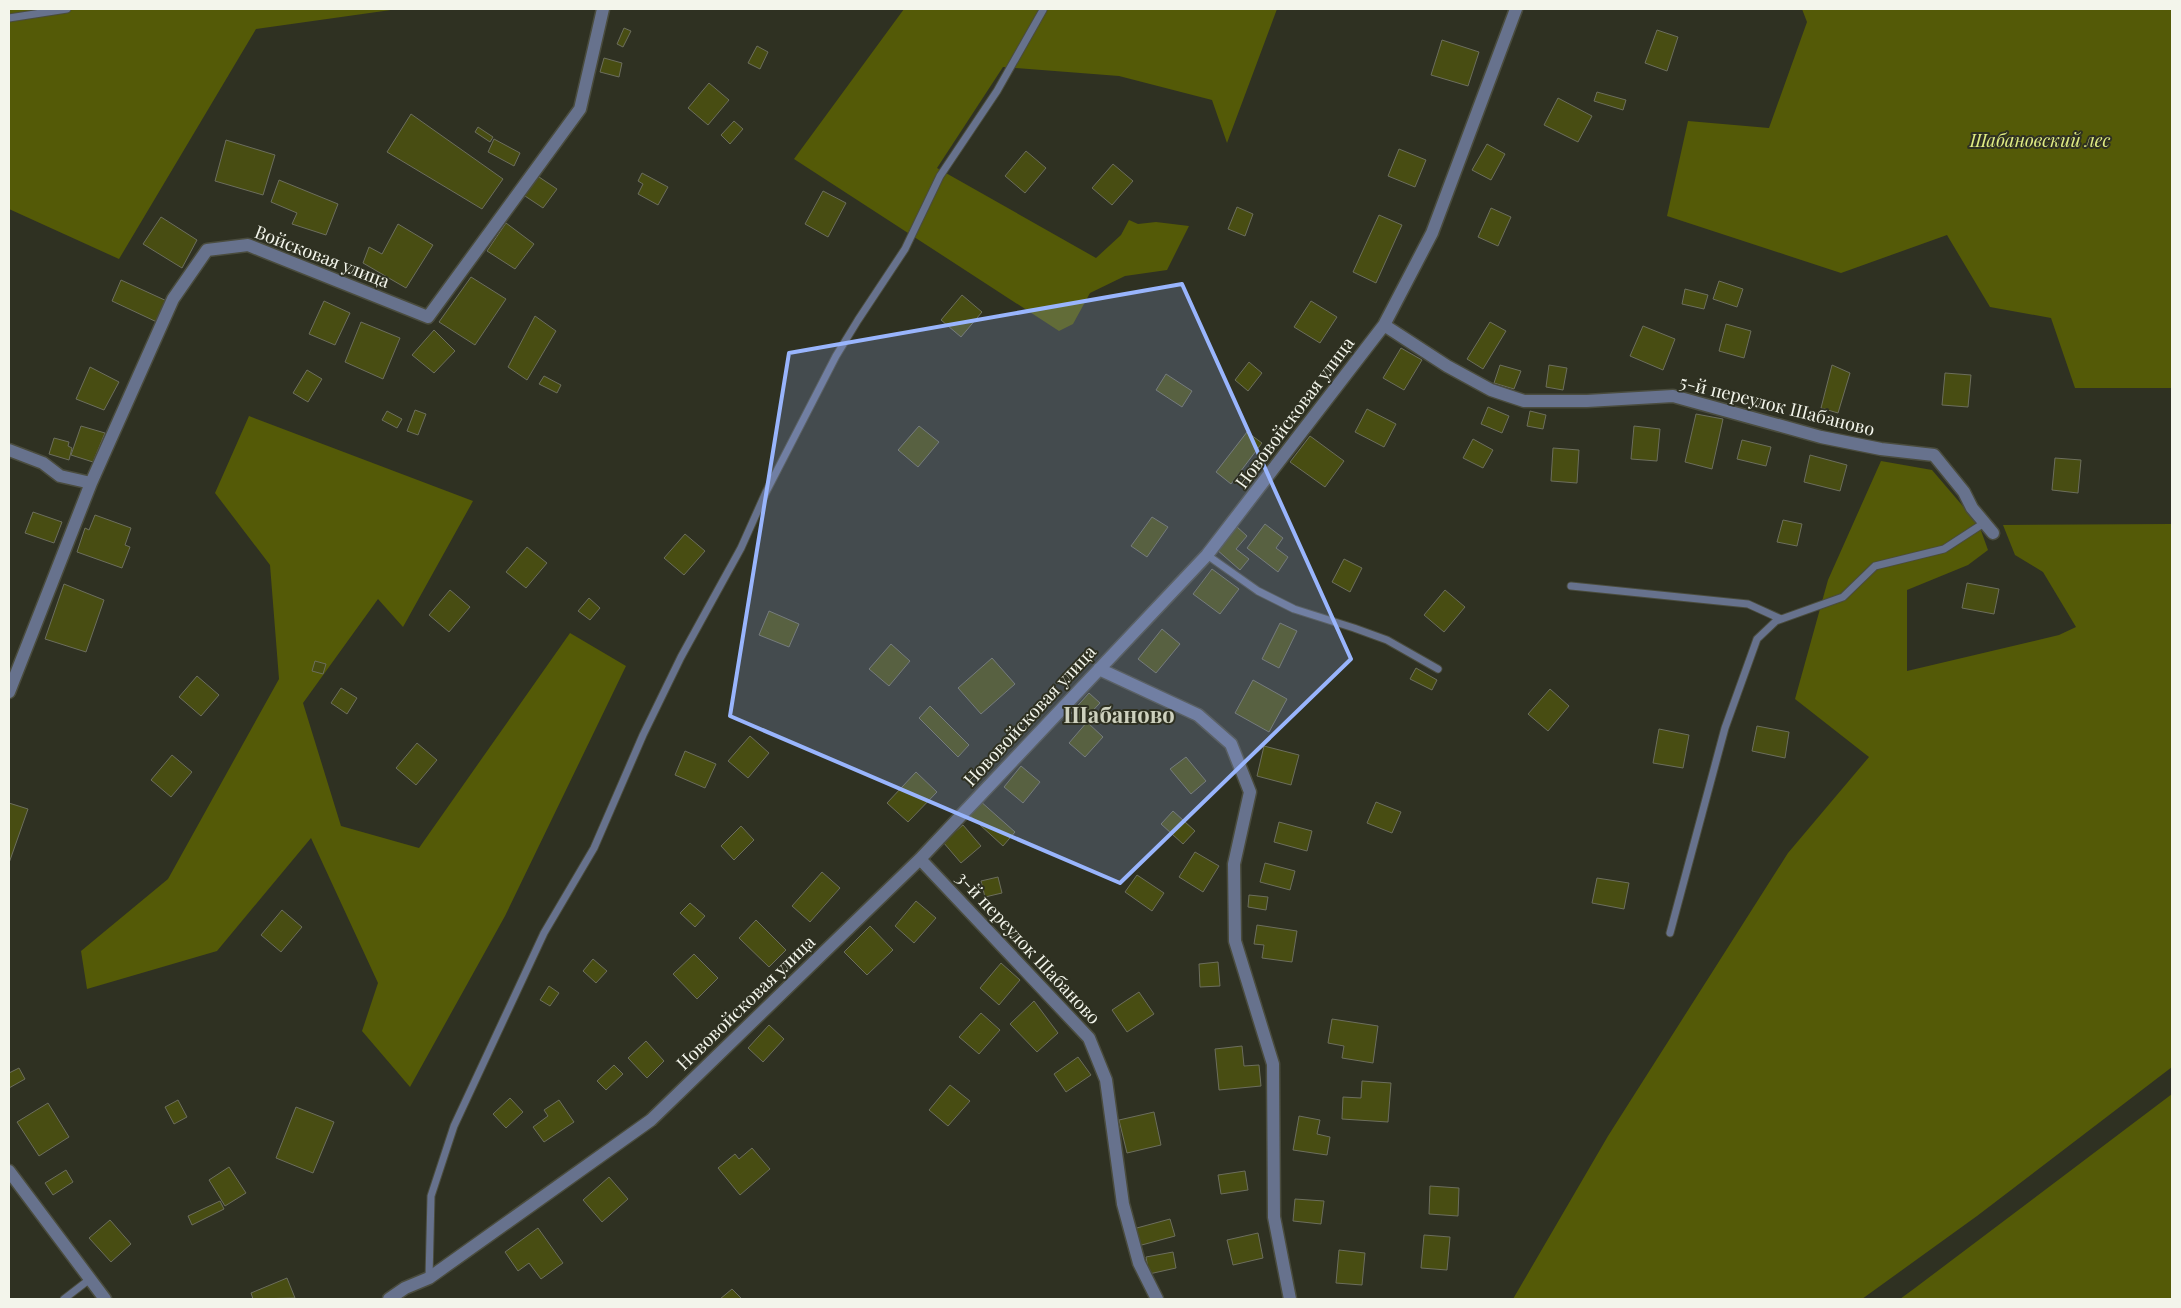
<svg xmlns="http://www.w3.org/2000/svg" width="2181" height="1308" font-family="'Playfair Display',serif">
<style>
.green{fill:#545a07}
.building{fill:#484d12;stroke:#6c6e5d}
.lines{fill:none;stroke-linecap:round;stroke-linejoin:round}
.lane-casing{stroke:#4a4c3e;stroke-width:9}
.street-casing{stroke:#4a4c3e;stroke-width:15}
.lane{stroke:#67728d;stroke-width:7}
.street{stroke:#67728d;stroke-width:12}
.marked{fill:#99b5fd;fill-opacity:0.2;stroke:#99b5fd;stroke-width:4;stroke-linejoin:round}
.labels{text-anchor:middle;stroke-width:4;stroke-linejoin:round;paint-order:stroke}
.park-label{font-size:18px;font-style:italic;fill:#e1ed84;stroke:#2f3122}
.street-label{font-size:18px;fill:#f3f5eb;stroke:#2f3122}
.district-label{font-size:22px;font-weight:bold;fill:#ced1be;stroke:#2f3122}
</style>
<rect width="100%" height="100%" fill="#2f3122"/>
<!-- green -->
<path class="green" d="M9 9H398L256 29 119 259 9 209Z
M904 9H1277L1227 143 1212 100 1119 76 1003 67 937 168 1096 258 1121 235 1129 220 1138 224 1156 222 1189 226 1167 270 1125 276 1090 293 1073 324 1059 331 794 159Z
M1802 9H2172V388H2075L2051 318 1990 307 1947 235 1841 273 1667 216 1688 121 1769 128 1807 22Z
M249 416 473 501 403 627 378 599 303 703 341 826 419 848 570 633 626 666 505 916 410 1087 362 1031 378 983 311 838 217 951 87 989 81 951 168 879 279 679 270 565 215 493Z
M1881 461 1932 470 1979 525 1988 550 1968 565 1907 590V671L2059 635 2076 627 2043 572 2015 555 2003 525 2172 524V1067L1977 1216 1862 1299H1513L1608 1136 1788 853 1869 757 1795 699 1828 580Z
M2172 1094V1299H1900L1915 1288Z"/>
<!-- building -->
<path class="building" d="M624 28 631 31 623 47 617 44Z
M1657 30 1678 37 1667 71 1645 63Z
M1442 40 1479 52 1468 86 1431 75Z
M757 46 768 52 760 69 748 63Z
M604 58 622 63 619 77 600 72Z
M709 83 729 100 708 125 688 108Z
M1597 92 1626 100 1623 110 1594 101Z
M1558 98 1592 116 1578 142 1544 125Z
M411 114 503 179 482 209 387 152Z
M734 121 743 129 730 144 721 135Z
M478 127 493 137 490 142 475 132Z
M494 139 520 153 514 166 488 152Z
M226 140 275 155 263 195 215 181Z
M1487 144 1505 154 1491 180 1472 170Z
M1399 149 1426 160 1415 187 1388 176Z
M1026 151 1046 168 1025 193 1005 176Z
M1113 164 1133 181 1112 205 1092 188Z
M642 173 668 187 658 205 638 194 643 184 638 181Z
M536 175 557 189 543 208 522 194Z
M279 180 338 204 326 235 292 224 297 213 271 202Z
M823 191 846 203 828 237 805 224Z
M1237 207 1253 214 1245 236 1228 229Z
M1491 208 1511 217 1498 246 1478 237Z
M1379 215 1402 225 1376 283 1353 272Z
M161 217 197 240 182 268 143 244Z
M506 223 534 244 515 269 487 251Z
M398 224 433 245 406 288 363 263 369 247 382 254Z
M471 277 506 299 475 345 439 322Z
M121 280 169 302 159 323 112 301Z
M1719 281 1743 289 1737 307 1713 299Z
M1685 289 1708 295 1704 309 1682 304Z
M962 295 982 312 961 337 941 320Z
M324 301 350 313 335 345 309 334Z
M1311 301 1337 317 1320 343 1294 327Z
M535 316 556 331 527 380 508 367Z
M361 322 400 338 383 379 345 362Z
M1490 322 1506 331 1483 369 1467 359Z
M1726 324 1751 331 1744 358 1719 351Z
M1643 326 1675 339 1663 370 1630 356Z
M434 330 455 351 434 373 412 355Z
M1401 348 1422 360 1404 390 1383 378Z
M1249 362 1262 373 1248 391 1235 380Z
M1500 365 1521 371 1514 389 1494 383Z
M1549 365 1567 368 1563 390 1546 387Z
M1832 365 1850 373 1838 413 1821 408Z
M90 367 119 382 104 410 76 399Z
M307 370 322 379 308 402 293 393Z
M1945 373 1971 375 1968 407 1942 405Z
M1166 374 1192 391 1182 407 1156 390Z
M544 376 561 385 557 393 539 384Z
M1488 407 1509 416 1502 433 1481 424Z
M1367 409 1396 424 1384 447 1355 432Z
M415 410 426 414 418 435 407 431Z
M387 411 402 419 397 428 382 420Z
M1530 411 1546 415 1543 429 1527 426Z
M1696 414 1723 419 1712 469 1685 462Z
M81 426 105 433 93 462 71 455Z
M919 426 939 442 918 467 898 450Z
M1634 426 1660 429 1657 461 1631 459Z
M1247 432 1262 443 1231 484 1216 472Z
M1310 436 1344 461 1325 487 1290 462Z
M54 438 69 442 68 446 72 448 69 460 49 454Z
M1473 439 1493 450 1483 468 1463 458Z
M1742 440 1771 447 1766 466 1737 459Z
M1553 448 1579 450 1577 483 1551 481Z
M1810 455 1847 465 1840 491 1804 482Z
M2055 458 2081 460 2078 493 2052 490Z
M33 512 62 522 54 543 25 533Z
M95 515 131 528 125 545 130 547 122 568 77 552 85 528 89 530Z
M1152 517 1168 527 1147 557 1131 546Z
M1783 520 1802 524 1797 546 1777 542Z
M1265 524 1283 538 1276 548 1288 557 1278 572 1247 548Z
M1236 526 1247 536 1236 549 1249 559 1240 570 1216 549Z
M685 534 705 551 684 575 664 558Z
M527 547 547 563 526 588 506 572Z
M1344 559 1362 568 1350 592 1332 582Z
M1212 569 1239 589 1220 614 1193 594Z
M1967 583 1999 589 1994 614 1962 608Z
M64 584 104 600 86 652 45 639Z
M450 590 470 607 449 632 429 615Z
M1445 590 1465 607 1444 632 1424 615Z
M589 598 600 608 590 620 578 611Z
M769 611 799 624 789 647 759 635Z
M1280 623 1297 631 1279 668 1262 659Z
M1162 629 1180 644 1156 673 1138 659Z
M891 644 910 661 889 686 869 669Z
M992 658 1015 684 981 714 958 688Z
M315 661 326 664 323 674 312 671Z
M1416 668 1437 680 1432 690 1410 679Z
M197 676 219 695 201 716 179 697Z
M1253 680 1287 699 1269 732 1235 713Z
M341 688 357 698 347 714 331 703Z
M1550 689 1569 706 1548 731 1528 714Z
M1089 693 1100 703 1081 723 1071 713Z
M930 706 969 745 958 757 919 718Z
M1087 722 1103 737 1085 757 1069 743Z
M1757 726 1789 732 1785 758 1752 751Z
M1659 729 1689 735 1683 768 1653 763Z
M750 736 769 753 748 778 728 761Z
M417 743 437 760 416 785 396 768Z
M1264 746 1299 755 1291 785 1257 776Z
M685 751 716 764 705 788 675 775Z
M172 755 192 772 171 797 151 780Z
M1186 757 1206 781 1191 794 1170 769Z
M1021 766 1040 782 1023 803 1004 787Z
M916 772 937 792 908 822 887 803Z
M979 800 1015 832 1003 846 967 813Z
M1376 802 1401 812 1392 833 1367 823Z
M9 803 28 809 9 863Z
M1173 811 1195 831 1183 844 1161 824Z
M1279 822 1312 831 1307 851 1274 842Z
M963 825 981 846 961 863 943 842Z
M741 826 754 840 734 860 721 846Z
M1195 852 1219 866 1203 892 1179 877Z
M1265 863 1295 871 1290 890 1260 882Z
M822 872 840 888 810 922 792 906Z
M1137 875 1164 893 1152 911 1125 892Z
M998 877 1002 893 985 897 981 881Z
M1597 878 1629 883 1624 909 1592 903Z
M1249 895 1268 897 1266 910 1248 907Z
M916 901 936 918 914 943 895 926Z
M690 903 705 916 695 927 680 913Z
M282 910 302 927 281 952 261 935Z
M756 920 786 950 769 967 739 938Z
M1257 925 1297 931 1292 962 1262 958 1264 945 1254 944Z
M870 926 893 950 867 975 844 952Z
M694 954 718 978 697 999 673 974Z
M593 959 607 971 596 983 583 971Z
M1218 962 1220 986 1200 987 1199 964Z
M1001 963 1020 980 999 1005 980 988Z
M549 986 559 993 550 1006 540 1000Z
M1139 992 1154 1014 1127 1032 1112 1010Z
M1034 1001 1058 1033 1037 1052 1010 1024Z
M981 1013 1000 1030 979 1054 959 1037Z
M1332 1019 1378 1026 1373 1063 1342 1058 1344 1046 1328 1043Z
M769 1025 784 1039 763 1062 748 1048Z
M646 1041 664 1061 647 1078 628 1058Z
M1242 1046 1244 1066 1259 1065 1261 1086 1219 1090 1215 1049Z
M1078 1057 1091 1075 1066 1092 1054 1074Z
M614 1065 623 1074 606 1090 597 1081Z
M19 1068 25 1079 9 1088V1073Z
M1362 1081 1391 1083 1388 1122 1342 1119 1343 1097 1361 1098Z
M950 1085 970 1101 948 1126 929 1110Z
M510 1098 523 1112 506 1128 493 1114Z
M178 1100 187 1117 174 1124 165 1107Z
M559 1100 574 1122 544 1142 533 1127 548 1116 544 1110Z
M48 1103 69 1137 39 1156 17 1122Z
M296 1107 334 1122 313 1173 276 1158Z
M1154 1112 1161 1145 1127 1153 1119 1120Z
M1299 1116 1320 1120 1317 1134 1330 1137 1327 1155 1293 1150Z
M752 1148 770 1169 740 1195 718 1168 735 1154 739 1159Z
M229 1167 246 1193 225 1206 209 1180Z
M66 1170 73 1182 53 1195 45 1183Z
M1245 1171 1248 1190 1221 1194 1218 1175Z
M609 1177 628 1199 602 1222 583 1200Z
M1430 1186 1459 1188 1458 1216 1429 1214Z
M1295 1199 1324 1201 1321 1224 1293 1221Z
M220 1201 224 1209 192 1225 188 1216Z
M1170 1219 1175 1236 1138 1246 1133 1229Z
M110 1220 131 1244 111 1262 89 1238Z
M538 1228 563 1263 541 1279 529 1263 518 1271 505 1252Z
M1258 1233 1263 1258 1233 1265 1227 1240Z
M1424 1235 1450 1237 1447 1270 1421 1268Z
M1339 1250 1365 1253 1362 1285 1336 1283Z
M1173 1252 1176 1268 1149 1274 1146 1257Z
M287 1278 295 1298 253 1299 251 1293Z
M732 1289 742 1299H720Z"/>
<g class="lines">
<defs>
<path id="lane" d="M9 18 67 9
M1207 555 1258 591 1294 609 1354 628 1387 640 1438 669
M1571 586 1748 604 1781 619
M1670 933 1725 728 1757 639 1776 621 1843 597 1875 566 1944 549 1984 523
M429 1278 431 1196 454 1126 544 933 594 848 643 735 681 657 741 548 766 492 836 356 858 320 905 249 940 176 997 91 1043 10
M64 1299 90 1279"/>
<path id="street" d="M1384 325 1447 366 1491 390 1524 401H1587L1673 396 1821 437 1881 449 1934 455 1964 492 1972 508 1993 533
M9 450 43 463 60 476 91 483
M1099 669 1198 715 1231 744 1250 792 1234 864 1235 941 1273 1064 1274 1217 1290 1299
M9 692 91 483 173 299 207 250 248 245 428 317 580 109 603 9
M920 859 1089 1038 1106 1080 1123 1204 1139 1263 1157 1299
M9 1171 105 1299
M389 1299 405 1288 429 1278 651 1120 920 859 1207 555 1384 325 1432 233 1516 9"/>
</defs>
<!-- lane casing -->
<use href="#lane" class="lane-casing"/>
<!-- street casing -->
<use href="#street" class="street-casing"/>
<!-- lane -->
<use href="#lane" class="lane"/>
<!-- street -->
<use href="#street" class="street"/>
</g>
<!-- marked area -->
<path class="marked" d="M1182 284 1351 659 1120 883 730 716 789 353Z"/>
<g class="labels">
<!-- park labels -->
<g class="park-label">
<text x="2040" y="147">Шабановский лес</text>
</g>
<!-- street labels -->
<g class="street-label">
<text transform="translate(322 257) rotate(21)" y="6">Войсковая улица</text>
<text transform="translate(1777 406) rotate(14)" y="6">5-й переулок Шабаново</text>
<text transform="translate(1295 413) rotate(-53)" y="6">Нововойсковая улица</text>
<text transform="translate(1030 716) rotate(-47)" y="6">Нововойсковая улица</text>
<text transform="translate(1028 948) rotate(47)" y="6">3-й переулок Шабаново</text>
<text transform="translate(746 1003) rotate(-44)" y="6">Нововойсковая улица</text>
</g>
<!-- district labels -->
<g class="district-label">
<text x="1119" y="723">Шабаново</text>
</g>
</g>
<!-- border -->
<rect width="2181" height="1308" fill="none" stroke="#f3f5eb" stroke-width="20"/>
</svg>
